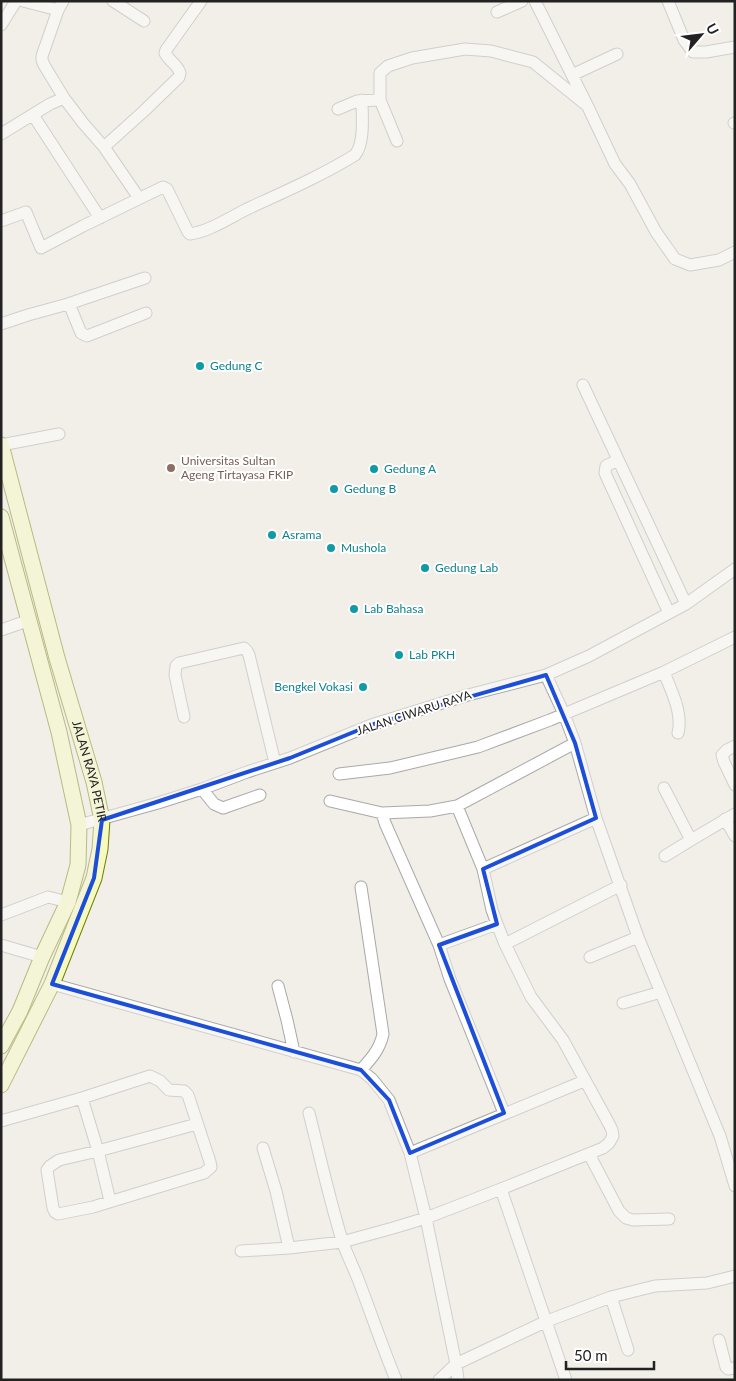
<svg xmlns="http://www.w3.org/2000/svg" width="736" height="1381" font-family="Lato,sans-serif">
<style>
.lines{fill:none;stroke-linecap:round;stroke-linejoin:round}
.minor-casing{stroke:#a9a9a9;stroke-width:13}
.secondary-casing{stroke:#707d05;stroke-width:17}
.minor{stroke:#fff;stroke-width:11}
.secondary{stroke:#f7fabf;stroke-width:15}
.marked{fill:none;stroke:#1d4ed8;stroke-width:4;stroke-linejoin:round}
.culture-dot{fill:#0f9aa8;stroke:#fff;stroke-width:2}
.education-dot{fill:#8d6e63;stroke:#fff;stroke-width:2}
.labels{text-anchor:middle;stroke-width:4;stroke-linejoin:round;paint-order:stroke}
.culture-label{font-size:12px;fill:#0d838f;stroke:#fff;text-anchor:start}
.education-label{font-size:12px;fill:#785e54;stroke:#fff;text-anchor:start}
.street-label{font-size:12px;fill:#222;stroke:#fff}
</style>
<rect width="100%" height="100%" fill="#f2efe9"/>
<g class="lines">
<defs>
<path id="minor" d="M23 1 58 10 63 1
M113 1 144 21
M535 1 588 107 615 164 630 184 656 232 675 259 690 265 719 260 735 252
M668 1 684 40 693 52H706L735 47
M58 10 42 56V60L44 65 64 98 83 123 104 147 139 198
M497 12 522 1
M1 25 16 1
M572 75 617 54
M338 109 357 101 380 100
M33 115 100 218
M734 123H735
M1 134 50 104 64 98
M397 141 380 100V73L388 66 412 58 465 49 491 51 533 62 585 104
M104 147 144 111 179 77 180 73C178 65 169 61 165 53L166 50 201 1
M1 221 26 212 41 248 83 226 163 187 167 189 188 232 190 234C210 231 229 218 247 209 284 192 321 176 355 155 365 143 362 115 362 100
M68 304 145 278
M1 324 28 315 68 304 70 306 81 333 87 336 146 313
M583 385 686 604
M1 445 59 434
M618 460 606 466 605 473 669 613
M1 630 30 620
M546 675 564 714 575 743 596 818 638 937 720 1136 735 1186
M184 717 175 675 176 666 179 663 244 648 247 651 249 655 275 763
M678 733C683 712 671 691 664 672L735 637
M735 746 727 750 722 755 724 762 735 785
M339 774 390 768 478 747 550 720 664 672
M664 788 691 840 735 814
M202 789 214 804 223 808 260 795
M330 801 382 813 385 823 439 945 450 979 504 1113
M457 806 483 869
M382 813 430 811 457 806 575 743
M725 819 735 836
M79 825 158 803 202 789 247 772 290 758 371 725 468 695 546 675 589 656 686 604 735 569
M665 856 691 840
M361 887 383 1034C380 1049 371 1059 361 1070
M1 915 48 897 68 902
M505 944 621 885
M1 945 42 957
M439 945 497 924
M590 957 638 937
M52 984 361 1070 372 1079 389 1100 410 1153
M278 986 287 1020 294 1052
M623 1003 661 992
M82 1098 98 1151 110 1201
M309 1113C320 1156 329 1198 342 1240 346 1253 353 1266 358 1279 371 1313 382 1346 396 1380
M1 1121 82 1098 150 1076 160 1081 169 1090 184 1091 188 1095 210 1162 211 1167 204 1173 93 1207 58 1214 55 1212 53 1208 47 1170 50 1166 59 1160 98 1151 197 1124
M263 1148 276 1191 289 1248 342 1242 393 1228 426 1218 501 1189 603 1148 609 1143 613 1136 612 1130 608 1122 563 1040 531 997 505 944 497 924 492 910 483 869 596 818
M589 1154 619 1211 626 1218 633 1220 669 1219
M501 1189 566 1380
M241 1251 289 1248
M611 1297 628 1350
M719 1340 726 1367 728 1369 735 1368
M439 1380 456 1364 426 1218 410 1153 584 1081
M458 1380 456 1364 547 1321 611 1297 655 1286 707 1283 735 1276"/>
<g id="secondary">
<path id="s1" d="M1 445 57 658 94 782 102 820 100 849 94 878 52 984 1 1085"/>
<path d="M1 517 59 732 79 825 78 865 68 902 42 957 20 1011 1 1046"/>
</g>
</defs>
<!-- minor casing -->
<use href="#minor" class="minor-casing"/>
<!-- secondary casing -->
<use href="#secondary" class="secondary-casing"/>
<!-- minor -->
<use href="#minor" class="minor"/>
<!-- secondary -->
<use href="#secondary" class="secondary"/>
</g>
<!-- marked area -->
<path d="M0 0H736V1381H0ZM546 675 575 743 596 818 483 869 497 924 439 945 504 1113 410 1153 389 1100 361 1070 52 984 94 878 102 820 290 758 371 725Z" fill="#f2efe9" fill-opacity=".55" fill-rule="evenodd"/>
<path class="marked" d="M546 675 575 743 596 818 483 869 497 924 439 945 504 1113 410 1153 389 1100 361 1070 52 984 94 878 102 820 290 758 371 725Z"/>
<!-- markers -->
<g class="culture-dot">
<circle cx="200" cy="366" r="5"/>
<circle cx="374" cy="469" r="5"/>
<circle cx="334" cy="489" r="5"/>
<circle cx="272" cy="535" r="5"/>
<circle cx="331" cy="548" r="5"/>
<circle cx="425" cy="568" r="5"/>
<circle cx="354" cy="609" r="5"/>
<circle cx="399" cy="655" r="5"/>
<circle cx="363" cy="687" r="5"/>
</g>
<circle class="education-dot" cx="171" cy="468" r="5"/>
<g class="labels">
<!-- culture labels -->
<g class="culture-label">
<text x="210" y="370">Gedung C</text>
<text x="384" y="473">Gedung A</text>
<text x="344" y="493">Gedung B</text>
<text x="282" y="539">Asrama</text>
<text x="341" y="552">Mushola</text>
<text x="435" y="572">Gedung Lab</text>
<text x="364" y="613">Lab Bahasa</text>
<text x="409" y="659">Lab PKH</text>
<text x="353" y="691" text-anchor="end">Bengkel Vokasi</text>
</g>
<!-- education labels -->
<g class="education-label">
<text x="181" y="465">Universitas Sultan<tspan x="181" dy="14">Ageng Tirtayasa FKIP</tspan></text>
</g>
<!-- street labels -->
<g class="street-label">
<text transform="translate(414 713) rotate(-18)" y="4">JALAN CIWARU RAYA</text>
<text dy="4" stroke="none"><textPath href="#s1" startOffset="338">JALAN RAYA PETIR</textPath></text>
</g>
</g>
<!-- border -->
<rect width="736" height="1381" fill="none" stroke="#222222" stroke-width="5"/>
<!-- north arrow -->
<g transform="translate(701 35) rotate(62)" stroke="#ffffff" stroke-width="4" paint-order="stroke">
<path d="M0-4L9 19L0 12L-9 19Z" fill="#222222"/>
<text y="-8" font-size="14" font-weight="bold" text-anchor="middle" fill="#222222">U</text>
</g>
<!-- scale -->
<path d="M566 1361v8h88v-8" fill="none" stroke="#222222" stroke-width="2.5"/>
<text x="574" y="1361" font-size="15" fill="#222222" stroke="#ffffff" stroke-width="4" paint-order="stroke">50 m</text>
</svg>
